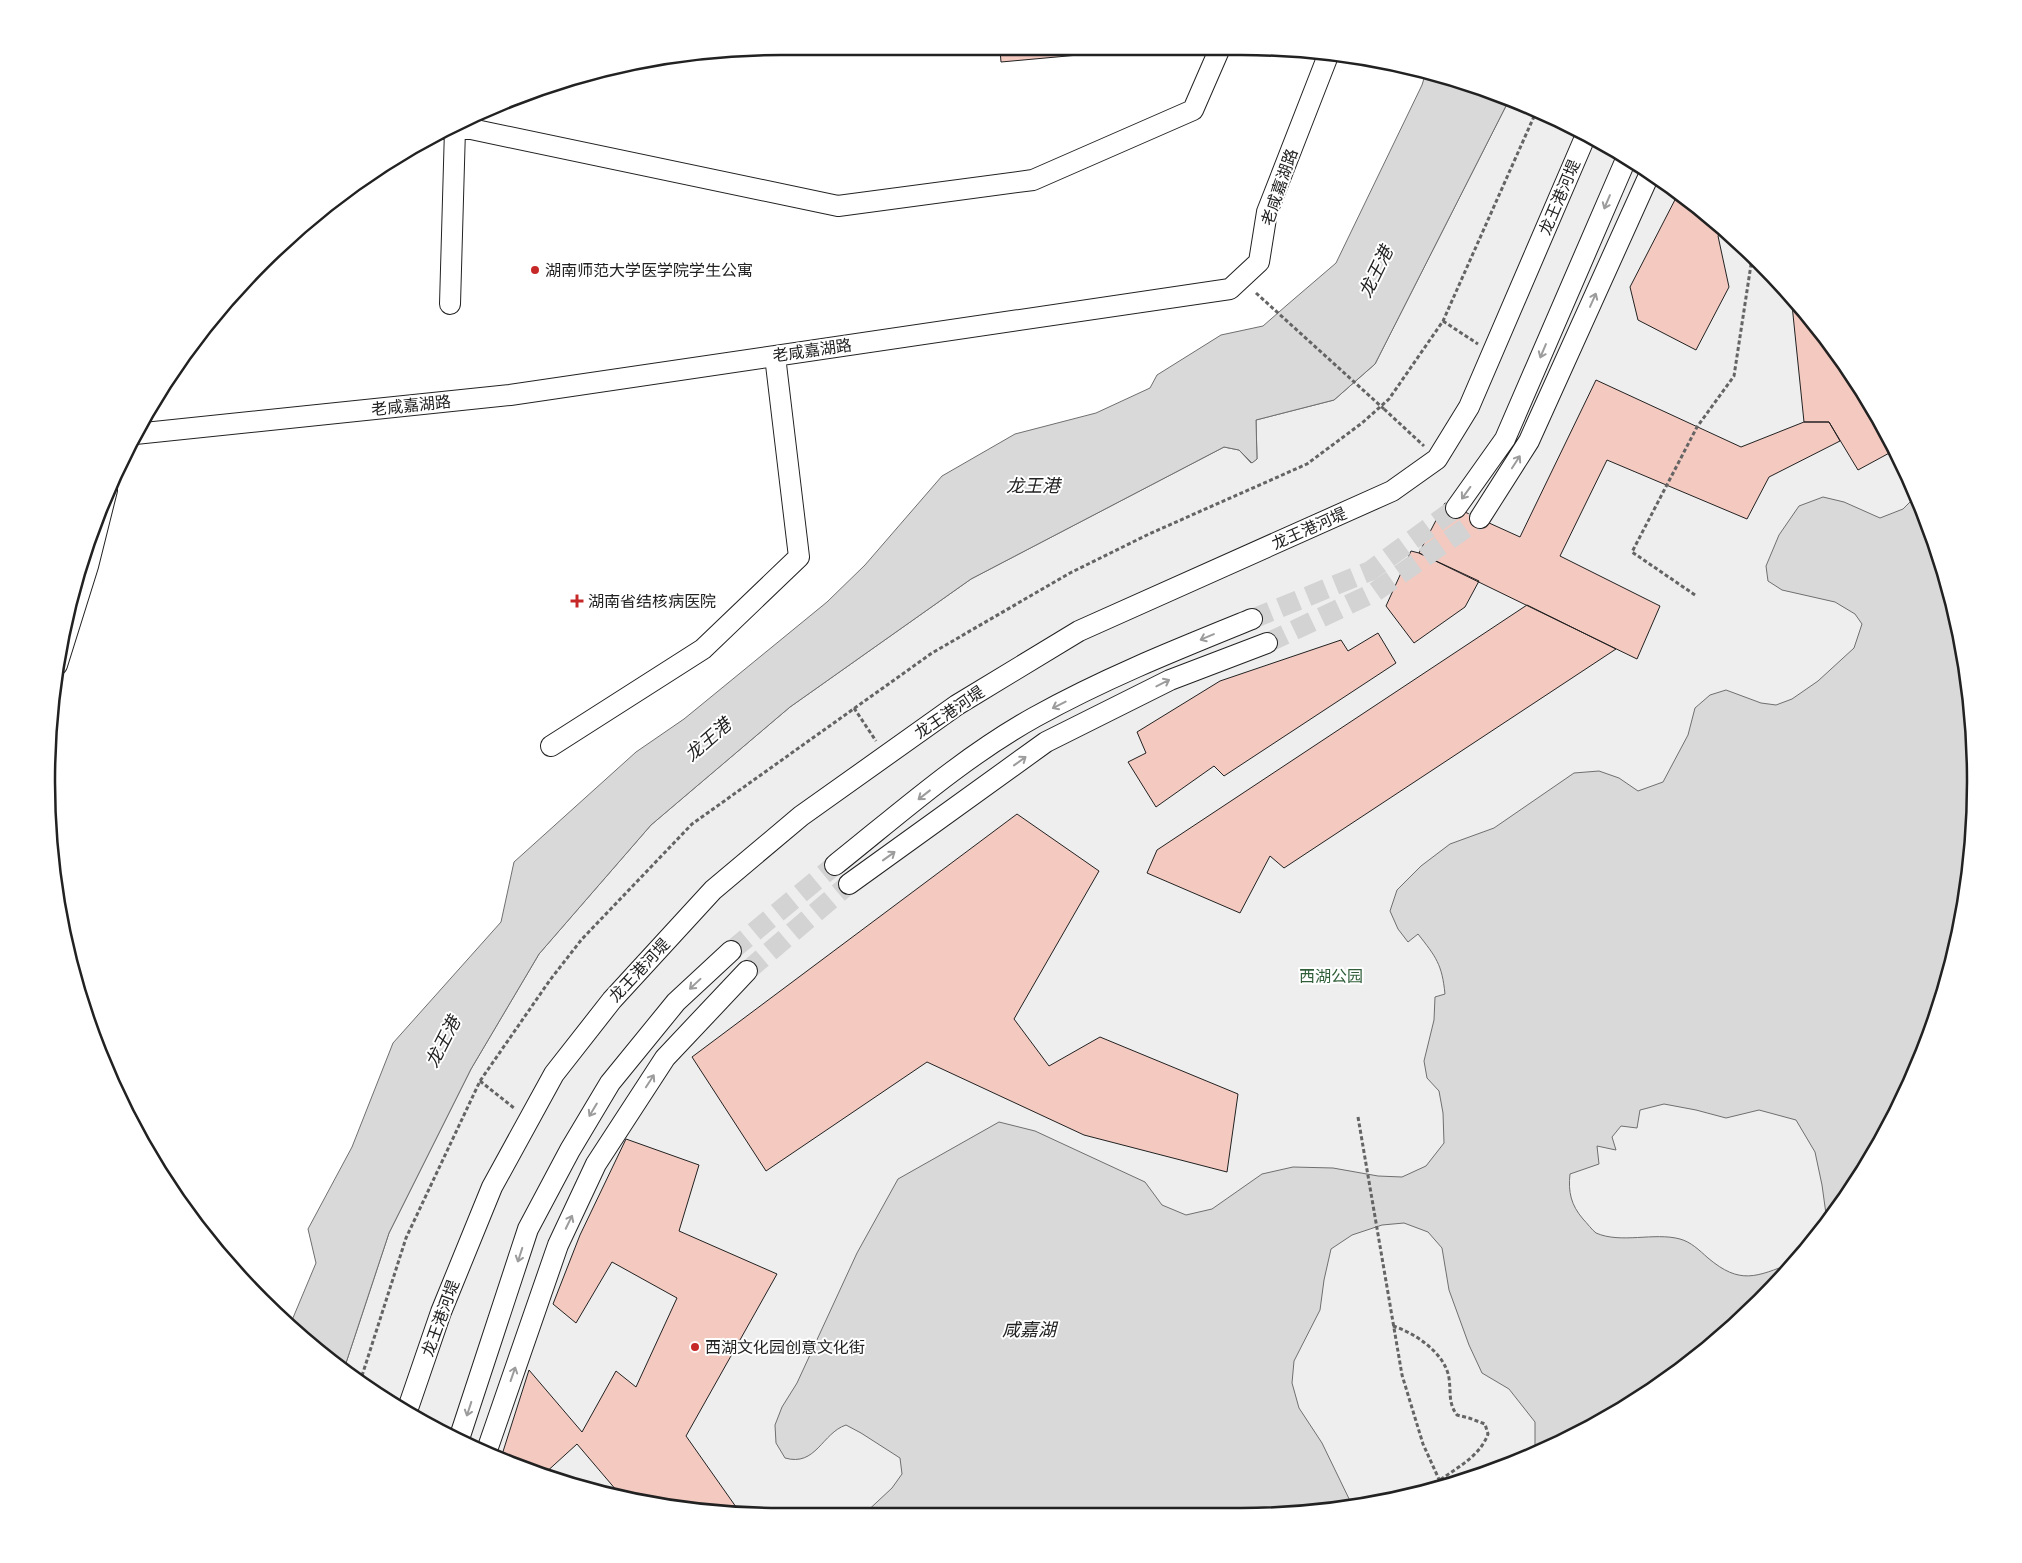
<svg xmlns="http://www.w3.org/2000/svg" width="2022" height="1563" font-family="'Source Sans 3','Noto Sans SC',sans-serif">
<style>
.green{fill:#eee;stroke:#6f6f6f}
.water{fill:#d9d9d9;stroke:#6f6f6f}
.building{fill:#f3c9c0;stroke:#222}
.lines{fill:none;stroke-linecap:round;stroke-linejoin:round}
.minor-tunnel{stroke:#d3d3d3;stroke-width:20;stroke-dasharray:20 10;stroke-linecap:butt}
.minor-casing{stroke:#222;stroke-width:22}
.path{stroke:#646464;stroke-width:3;stroke-dasharray:4 2.5;stroke-linecap:butt}
.minor{stroke:#fff;stroke-width:20}
.path-bridge{stroke:#646464;stroke-width:3;stroke-dasharray:4 2.5;stroke-linecap:butt}
.oneway{stroke:#9c9c9c}
.poi-dot{fill:#c62828;stroke:#fff;stroke-width:2}
.labels{text-anchor:middle;stroke-width:4;stroke-linejoin:round;paint-order:stroke}
.street-label{font-size:16px;fill:#222;stroke:#fff}
.poi-label{font-size:16px;fill:#222;stroke:#fff;text-anchor:start}
.park-label{font-size:16px;fill:#2f5e38;stroke:#fff}
.water-label{font-size:18px;font-style:italic;fill:#222;stroke:#fff}
.rim{fill:none;stroke:#222;stroke-width:2.5}
</style>
<rect width="100%" height="100%" fill="#fff"/>
<!-- green -->
<path class="green" d="M1509 100 1608 145 1688 198 1793 297 1852 373 1920 500 1962 638 1976 782 1962 925 1920 1063 1852 1190 1760 1302 1649 1393 1566 1441 1477 1478 1336 1510 782 1517 685 1510 591 1492 500 1461 373 1393 344 1369 389 1233 471 1069 539 954 651 825 790 707 971 579 1224 447 1239 450 1251 463 1257 459 1256 420 1334 400 1375 364Z"/>
<!-- water -->
<path class="water" d="M1426 72 1477 85 1509 100 1375 364 1334 400 1256 420 1257 459 1252 463 1239 450 1224 447 971 579 790 707 651 825 539 954 471 1069 389 1233 344 1369 290 1325 316 1263 308 1229 352 1147 393 1043 501 922 514 862 636 752 684 719 827 602 865 565 942 476 1015 434 1096 413 1150 388 1157 375 1221 335 1263 326 1287 305 1336 263 1422 85Z
M1917 495 1962 638 1976 782 1962 925 1920 1063 1852 1190 1821 1228 1826 1214 1822 1185 1815 1152 1796 1120 1759 1110 1726 1118 1696 1110 1664 1104 1640 1110 1637 1128 1621 1126 1612 1137 1616 1150 1597 1146 1599 1164 1570 1174C1568 1192 1571 1205 1583 1219 1587 1223 1592 1230 1596 1233 1621 1244 1654 1232 1680 1239 1691 1242 1699 1250 1708 1258 1740 1285 1756 1277 1792 1263L1760 1302 1649 1393 1566 1441 1532 1455 1535 1447V1422L1509 1389 1482 1373 1469 1345 1449 1290 1442 1248 1428 1232 1404 1223 1382 1225 1352 1235 1331 1249 1324 1280 1320 1310 1294 1361 1292 1383 1299 1408 1322 1443 1353 1507 1336 1510 862 1516 892 1488 902 1474 900 1458 861 1433 846 1425C822 1433 816 1467 785 1458L776 1443 775 1425 782 1407 797 1383 857 1253 898 1179 999 1122 1035 1131 1145 1182 1162 1205 1186 1215 1212 1209 1262 1174 1293 1167 1333 1168 1378 1176 1402 1177 1426 1166 1444 1143 1443 1113 1439 1091 1427 1078 1424 1061 1434 1020 1435 997 1445 994C1442 964 1436 957 1418 934L1408 942 1398 929 1390 911 1397 890 1421 866 1450 844 1494 828 1574 773 1599 771 1619 778 1638 791 1663 782 1688 735 1695 708 1710 695 1726 690 1761 703 1776 705 1792 699 1818 681 1854 648 1862 624 1855 614 1835 602 1782 590 1768 581 1766 566 1779 535 1799 506 1823 497 1844 502 1880 518 1903 509Z"/>
<!-- building -->
<path class="building" d="M1134 49V50L1001 62 1000 50Z
M1679 192 1688 198 1722 230 1718 236 1729 287 1696 350 1638 320 1630 287Z
M1791 295 1852 373 1893 451 1858 470 1829 422H1804Z
M1596 380 1741 447 1804 422H1829L1840 441 1769 477 1747 519 1607 460 1560 556 1660 606 1637 659 1419 553 1445 503 1520 537Z
M1411 551 1419 553 1479 581 1465 607 1414 643 1386 606Z
M1527 605 1616 649 1284 868 1270 856 1240 913 1147 873 1157 850Z
M1378 633 1396 663 1224 776 1214 766 1156 807 1128 762 1146 753 1137 732 1220 681 1341 640 1348 651Z
M1017 814 1099 871 1014 1019 1049 1066 1100 1037 1238 1094 1227 1172 1084 1135 927 1062 766 1171 692 1057Z
M626 1139 699 1165 679 1231 777 1274 686 1436 741 1514 685 1510 612 1496 617 1491 577 1444 543 1475 500 1461 529 1370 582 1432 616 1371 636 1387 677 1298 612 1262 576 1323 553 1304 580 1235Z"/>
<g class="lines">
<!-- minor-tunnel -->
<path class="minor-tunnel" d="M1252 619 1370 571 1456 508
M1267 643 1375 592 1480 518
M731 951 835 865
M747 971 849 884"/>
<defs>
<path id="minor" d="M445 129H471L838 206 1033 180 1193 110 1220 48
M450 304 455 129
M135 434 510 395 1230 289 1259 262 1267 212 1329 53
M1456 508 1505 439 1627 157
M1480 518 1529 441 1650 173
M57 665 88 566 107 490
M551 746 703 649 799 557 775 356
M835 865C899 814 963 757 1035 717 1105 678 1178 649 1252 619
M849 884 1046 742 1170 680 1267 643
M407 1411 441 1312 492 1187 554 1074 612 1000 713 890 801 816 957 705 1079 631 1392 491 1437 459 1469 407 1586 135
M459 1439 528 1229 570 1150 610 1083 676 1002 731 951
M486 1453 558 1245 596 1164 665 1058 747 971"/>
</defs>
<!-- minor casing -->
<use href="#minor" class="minor-casing"/>
<!-- path -->
<path class="path" d="M1443 321 1478 344
M1384 409 1424 446
M1695 595 1632 552 1697 427 1734 376 1752 258
M854 708 876 741
M480 1081 514 1108
M1358 1117 1402 1375 1423 1444 1442 1486
M1393 1326C1415 1333 1445 1353 1449 1378 1451 1392 1448 1403 1457 1415L1469 1418 1485 1424 1488 1434C1480 1456 1458 1467 1440 1480
M360 1382 406 1238 480 1081 550 980 582 939 692 824 932 653 1070 573 1149 534 1307 464 1362 423 1389 399 1443 321 1536 112"/>
<!-- minor -->
<use href="#minor" class="minor"/>
<!-- path-bridge -->
<path class="path-bridge" d="M1256 293 1384 409"/>
</g>
<!-- one-way arrows -->
<defs><path id="oneway-shaft" d="M-6 0H5M1.5-3L5.5 0L1.5 3" fill="none" stroke-width="1.6" stroke-linecap="round" stroke-linejoin="round" transform="scale(1.25)"/></defs>
<g class="oneway">
<use href="#oneway-shaft" transform="translate(1607 202) rotate(113)"/>
<use href="#oneway-shaft" transform="translate(1593 300) rotate(-66)"/>
<use href="#oneway-shaft" transform="translate(1543 351) rotate(113)"/>
<use href="#oneway-shaft" transform="translate(1516 462) rotate(-57)"/>
<use href="#oneway-shaft" transform="translate(1466 493) rotate(126)"/>
<use href="#oneway-shaft" transform="translate(1207 637) rotate(157)"/>
<use href="#oneway-shaft" transform="translate(1163 683) rotate(-27)"/>
<use href="#oneway-shaft" transform="translate(1059 705) rotate(153)"/>
<use href="#oneway-shaft" transform="translate(1020 761) rotate(-36)"/>
<use href="#oneway-shaft" transform="translate(924 795) rotate(142)"/>
<use href="#oneway-shaft" transform="translate(889 856) rotate(-36)"/>
<use href="#oneway-shaft" transform="translate(695 984) rotate(137)"/>
<use href="#oneway-shaft" transform="translate(650 1081) rotate(-57)"/>
<use href="#oneway-shaft" transform="translate(593 1110) rotate(121)"/>
<use href="#oneway-shaft" transform="translate(569 1222) rotate(-64)"/>
<use href="#oneway-shaft" transform="translate(520 1255) rotate(108)"/>
<use href="#oneway-shaft" transform="translate(513 1374) rotate(-71)"/>
<use href="#oneway-shaft" transform="translate(469 1409) rotate(108)"/>
</g>
<!-- markers -->
<g class="poi-dot">
<circle cx="535" cy="270" r="5"/>
<path d="M574.5 593.5h5v5h5v5h-5v5h-5v-5h-5v-5h5z"/>
<circle cx="695" cy="1347" r="5"/>
</g>
<g class="labels">
<!-- street labels -->
<g class="street-label">
<text transform="translate(1279 187) rotate(-71)" y="6">老咸嘉湖路</text>
<text transform="translate(1559 197) rotate(-67)" y="6">龙王港河堤</text>
<text transform="translate(812 350) rotate(-8)" y="6">老咸嘉湖路</text>
<text transform="translate(411 405) rotate(-6)" y="6">老咸嘉湖路</text>
<text transform="translate(1309 528) rotate(-24)" y="6">龙王港河堤</text>
<text transform="translate(949 712) rotate(-34)" y="6">龙王港河堤</text>
<text transform="translate(639 970) rotate(-47)" y="6">龙王港河堤</text>
<text transform="translate(440 1318) rotate(-70)" y="6">龙王港河堤</text>
</g>
<!-- poi labels -->
<g class="poi-label">
<text x="545" y="276">湖南师范大学医学院学生公寓</text>
<text x="588" y="607">湖南省结核病医院</text>
<text x="705" y="1353">西湖文化园创意文化街</text>
</g>
<!-- park labels -->
<g class="park-label">
<text x="1331" y="982">西湖公园</text>
</g>
<!-- water labels -->
<g class="water-label">
<text transform="translate(1376 272) rotate(-64)" y="6">龙王港</text>
<text x="1033" y="492">龙王港</text>
<text transform="translate(708 740) rotate(-41)" y="6">龙王港</text>
<text transform="translate(443 1042) rotate(-63)" y="6">龙王港</text>
<text x="1029" y="1336">咸嘉湖</text>
</g>
</g>
<!-- crop -->
<path d="M0 0H2022V1563H0ZM781 55H1241A726 726 0 0 1 1967 781V782A726 726 0 0 1 1241 1508H781A726 726 0 0 1 55 782V781A726 726 0 0 1 781 55Z" fill="#fff" fill-rule="evenodd"/>
<path class="rim" d="M781 55H1241A726 726 0 0 1 1967 781V782A726 726 0 0 1 1241 1508H781A726 726 0 0 1 55 782V781A726 726 0 0 1 781 55Z"/>
</svg>
